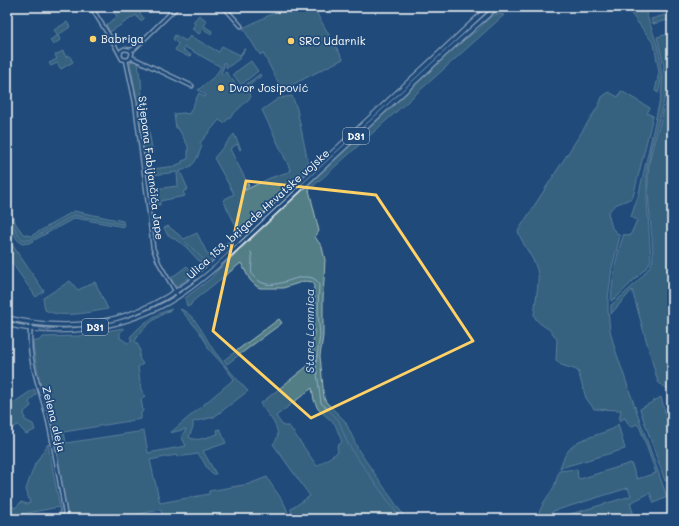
<svg xmlns="http://www.w3.org/2000/svg" width="679" height="526" font-family="Mali,sans-serif">
<style>
.green{fill:#537e86;stroke:#a9bec2;fill-rule:evenodd}
.lines{fill:none;stroke-linecap:round;stroke-linejoin:round}
.stream{stroke:#92b0cb;stroke-width:1}
.minor-casing{stroke:#fff;stroke-width:5.5}
.primary-casing{stroke:#fff;stroke-width:6}
.minor{stroke:#1f4a7a;stroke-width:2.5}
.primary{stroke:#1f4a7a;stroke-width:3.5}
.oneway{fill:#7992af}
.marked{fill:none;stroke:#ffd166;stroke-width:3;stroke-linejoin:round}
.poi-dot{fill:#ffd166;stroke:#1f4a7a;stroke-width:1.5}
.labels{text-anchor:middle;stroke-width:3.5;stroke-linejoin:round;paint-order:stroke}
.shield{fill:#1f4a7a;stroke:#bcc9d7;stroke-width:1}
.shield-label{font-size:10px;font-weight:bold;fill:#fff}
.poi-label{font-size:11px;fill:#fff;stroke:#1f4a7a;text-anchor:start}
.street-label{font-size:11px;fill:#fff;stroke:#1f4a7a}
.water-label{font-size:12px;font-style:italic;fill:#d2dee9;stroke:#1f4a7a}
</style>
<rect width="100%" height="100%" fill="#1f4a7a"/>
<filter id="ink" filterUnits="userSpaceOnUse"><feTurbulence type="fractalNoise" baseFrequency=".025" numOctaves="2"/><feDisplacementMap in="SourceGraphic" scale="8" xChannelSelector="R" yChannelSelector="G"/><feConvolveMatrix kernelMatrix="1 2 1 2 8 2 1 2 1" color-interpolation-filters="sRGB"/></filter>
<g filter="url(#ink)">
<!-- green -->
<path class="green" d="M111 7H149L140 13 144 19 140 21 136 15 110 32 106 25 117 17Z
M286 7H313L343 59 282 90 263 53 260 55 243 28Z
M626 7H644C653 35 668 63 658 93L655 91 659 72 654 44Z
M672 13V19L653 24 651 19Z
M498 14 504 15 309 190 319 231 315 237 322 247 325 260 323 299V336L320 356 324 398 326 402 345 421 359 451 406 519H393L391 517 388 519H292L291 509 310 496 273 444C286 432 268 415 260 404L310 364 314 334 313 312 314 284 313 282 305 281 283 288H260L256 286 250 280 241 263 193 301 190 306H187L185 298 210 279 218 270 462 41C467 37 473 34 478 30 485 24 488 15 498 14ZM312 388 314 400 318 409 335 424 342 442 337 446 338 452 317 466 289 426H283L276 416Z
M199 15 207 21 204 26 212 31 211 34 203 29 199 34 192 29 195 24 193 22Z
M67 22 70 27 58 35 60 40 53 45 50 40 58 35 54 30Z
M672 33V44L669 45 672 66V388L670 389 664 387 658 382 632 290 611 314V305C622 296 649 273 653 260 653 232 647 204 648 176 649 148 662 122 668 95L666 94 651 147 647 170V200L651 260 648 266 618 296 611 301V299C613 276 616 255 624 234L630 236 637 220 631 217 639 193 661 95 664 66 657 37Z
M175 35 186 41 190 36 219 52 222 46 240 55 244 49H245L239 59 227 68 225 66 226 64 224 62 223 69 221 73 223 74 226 72 240 89 260 74 261 76 250 85 251 87 249 92 251 97 224 123 219 120 200 143 202 146C196 160 196 166 180 171L188 189 183 192 185 196 160 201V205H151L148 186 153 185 154 189 178 186 177 172 153 175 152 169 176 166V165L182 163V161L188 159V146L178 128H176L174 114 183 113 189 114 199 93 205 97 206 95 198 90 215 76 221 67 185 47 183 50 191 55 189 57 175 50 178 44 173 39Z
M63 51 66 57 69 55 73 62 61 69 57 63 51 66 49 63 57 59 55 55Z
M132 61 138 62 140 79H141L142 98 143 99 153 153 144 154 136 94 130 63Z
M251 61 258 71 241 85 233 74Z
M621 91 650 108 647 113 653 116 633 197C621 205 617 200 608 213L612 228 620 236 612 268 608 299V311L610 330 614 346 628 387 667 497 654 503 650 493 630 503 635 519H611L609 514 605 515 609 519H554L631 496 628 488 554 511 548 515 545 519H536L544 502 554 487 559 471 577 469 578 478 580 479 631 463 637 479 656 473 640 428 637 424 630 427 625 418 619 421 621 410 594 409 586 398 578 371 574 369 561 365 556 360 557 339C555 336 553 334 551 331 545 326 536 323 534 315 535 305 539 283 538 274 536 260 522 245 518 231L599 105 602 97 609 92 618 97Z
M292 96 297 109 308 163 304 167 307 171 206 265 179 285 175 286 171 278 187 266 193 273 205 264 199 261 185 246 167 234 164 228 168 226 184 239 197 233 208 255 219 249 239 232 223 200 234 194 214 158 234 134 241 149 240 150 237 144 230 149 249 186 241 192 270 178 291 171 262 110 279 98Z
M7 201 16 224 23 234 31 236 74 211 123 221 124 227 75 218 29 243 22 244C9 234 7 216 7 201Z
M11 243 44 291 36 297 7 256V244Z
M70 281 78 290 95 282 108 309C90 312 62 319 45 310L43 298Z
M172 309C156 318 144 325 135 341 140 347 141 350 139 358L143 364 138 367 141 389 145 396 141 399 143 411 141 413V419L64 432 66 443 144 431 148 453 186 446 181 436 186 430V429L170 433 234 379 224 366 207 347 208 346 198 330 180 309C196 314 206 340 215 352 226 366 236 379 248 391L214 417 193 422V427L189 437C197 443 209 436 218 434L217 430 220 429 226 443 203 451 216 474H212C206 469 204 460 198 454L177 457 176 455 150 460 160 503 209 494V491L249 484 267 477C275 493 287 501 289 519H156L163 518 161 510 110 519H68L50 414 40 383 34 352 33 341H38L43 337 79 336 123 328V330L120 332V338L128 343 132 341 130 337C142 324 154 314 172 309Z
M279 319 282 323 227 364 224 360Z
M34 389 36 394 29 402 31 406 24 412 25 420 33 424 35 430 26 434 18 425 10 429 7 425V407Z
M661 397 672 439V483L670 479 665 481 640 409Z
M618 424 625 449 560 468C564 456 568 448 579 441L613 429Z
M48 444 62 519H61L59 507 7 517V502L15 508 21 502 27 504 30 503 26 489 35 464Z"/>
<g class="lines">
<!-- stream -->
<path class="stream" d="M7 209 18 235 22 239 30 240 74 215 122 224
M186 242 206 262
M251 252C254 261 250 268 252 274 254 278 256 279 259 281 278 294 304 265 319 283L318 313 320 335 316 365 321 403 333 414 339 421 347 442 355 455 401 519"/>
<defs>
<path id="minor" d="M91 7 113 42 122 59 126 60 130 59 132 53 130 50
M224 7 241 26
M130 50 134 49 177 7
M120 55 121 51 124 49 130 50
M131 57 192 86
M126 60 135 102 147 195 153 248 159 263 178 296
M31 323C26 358 39 384 47 416 55 450 60 485 66 519"/>
<path id="primary" d="M7 318C89 337 150 317 213 264L489 7
M7 324C60 338 119 329 167 303 185 293 201 280 216 267L452 47 497 7"/>
</defs>
<!-- minor casing -->
<use href="#minor" class="minor-casing"/>
<!-- primary casing -->
<use href="#primary" class="primary-casing"/>
<!-- minor -->
<use href="#minor" class="minor"/>
<!-- primary -->
<use href="#primary" class="primary"/>
</g>
<!-- one-way arrows -->
<defs><path id="oneway-solid" d="M-6-.8H1V-3.2L6.5 0L1 3.2V.8H-6Z"/></defs>
<use class="oneway" href="#oneway-solid" transform="translate(45 330) rotate(4)"/>
</g>
<!-- marked area -->
<path d="M0 0H679V526H0ZM246 181 376 195 473 341 311 418 213 331Z" fill="#1f4a7a" fill-opacity=".55" fill-rule="evenodd"/>
<path class="marked" d="M246 181 376 195 473 341 311 418 213 331Z"/>
<!-- markers -->
<g class="poi-dot">
<circle cx="93" cy="39" r="4"/>
<circle cx="291" cy="41" r="4"/>
<circle cx="221" cy="88" r="4"/>
</g>
<g class="labels">
<!-- shield labels -->
<g class="shield">
<rect x="343" y="128" width="26" height="16" rx="3"/>
<rect x="82" y="319" width="26" height="16" rx="3"/>
</g>
<g class="shield-label">
<text x="356" y="140">D31</text>
<text x="95" y="331">D31</text>
</g>
<!-- poi labels -->
<g class="poi-label">
<text x="101" y="43">Babriga</text>
<text x="299" y="45">SRC Udarnik</text>
<text x="229" y="92">Dvor Josipović</text>
</g>
<!-- street labels -->
<g class="street-label">
<text transform="translate(151 168) rotate(83)" y="4">Stjepana Fabijančića Jape</text>
<text transform="translate(258 214) rotate(-42)" y="4">Ulica 153. brigade Hrvatske vojske</text>
<text transform="translate(54 419) rotate(76)" y="4">Zelena aleja</text>
</g>
<!-- water labels -->
<g class="water-label">
<text transform="translate(310 331) rotate(-90)" y="4">Stara Lomnica</text>
</g>
</g>
<!-- margin -->
<rect width="679" height="526" fill="none" stroke="#1f4a7a" stroke-width="24"/>
<rect x="12" y="12" width="655" height="502" fill="none" stroke="#fff" stroke-width="1.5" filter="url(#ink)"/>
</svg>
